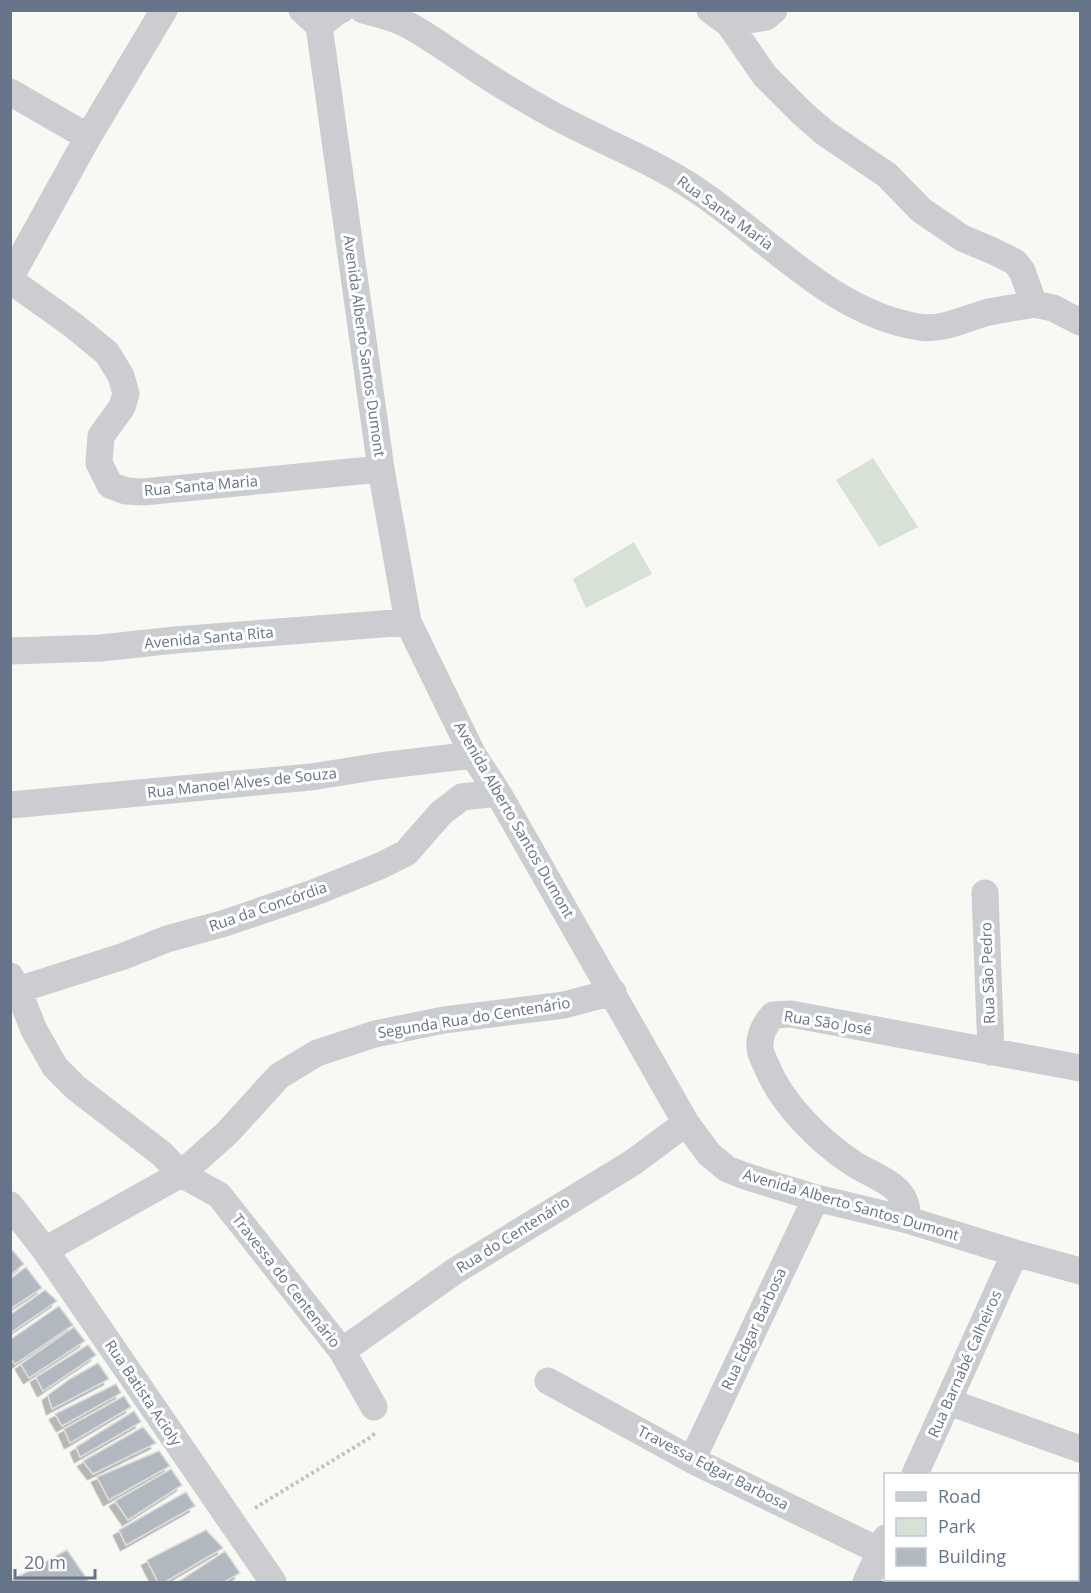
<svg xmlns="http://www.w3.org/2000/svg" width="1091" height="1593" font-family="'Open Sans',sans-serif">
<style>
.green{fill:#d8e1d6}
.building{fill:#b2b8c0;stroke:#dadad8;stroke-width:1.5;filter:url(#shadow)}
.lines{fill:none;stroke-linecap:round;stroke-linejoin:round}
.path{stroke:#c1c3c6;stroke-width:4;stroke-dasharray:3 3;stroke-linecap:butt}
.street{stroke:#cbcdd1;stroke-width:27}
.labels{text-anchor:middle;stroke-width:6;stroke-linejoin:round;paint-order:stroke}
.street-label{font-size:15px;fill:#657489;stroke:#fff}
</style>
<defs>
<filter id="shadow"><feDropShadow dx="-5.5" dy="5.5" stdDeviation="0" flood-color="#0004"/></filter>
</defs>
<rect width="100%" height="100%" fill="#f8f9f5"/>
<!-- green -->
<path class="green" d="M873 458 918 527 879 547 836 480Z
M634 542 652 574 586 608 573 579Z"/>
<!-- building -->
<path class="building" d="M13 1251 24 1264 10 1275V1252Z
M26 1267 42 1288 10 1309V1279Z
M45 1290 57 1301 10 1333V1315Z
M59 1306 73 1325 15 1364 10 1357V1340Z
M74 1327 85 1341 29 1378 21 1364Z
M88 1345 96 1355 43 1391 36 1377Z
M98 1363 109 1379 52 1409 48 1395 70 1379Z
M116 1384 121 1393 62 1426 55 1414Z
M124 1396 131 1407 70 1443 64 1429Z
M134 1411 141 1422 80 1457 76 1447Z
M143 1427 156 1443 93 1474 83 1461Z
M159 1451 170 1466 109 1500 97 1477Z
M171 1469 182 1485 128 1520 115 1501Z
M186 1492 195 1506 126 1545 119 1530Z
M206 1530 223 1548 165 1582H158L147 1560Z
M67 1550 89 1582H10V1581Z
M225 1551 240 1573 224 1582H178Z"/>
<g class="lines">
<!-- path -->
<path class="path" d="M255 1508 371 1437 375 1433"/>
<!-- street -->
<path class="street" d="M302 10 319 26 381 469 408 622 473 755 498 793 686 1123 709 1154 727 1169 745 1176 816 1198 908 1220 1015 1253 1080 1271
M363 10C379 14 395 18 410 26 432 38 453 54 475 68 497 83 521 97 544 110 598 141 658 161 708 198 773 244 836 314 919 327 943 331 966 318 989 312 1004 309 1019 307 1034 304
M710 10 729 24 765 76 802 113 825 133 887 175 921 210 946 227 962 238 993 251 1015 262 1022 271 1034 304 1053 308 1080 322
M729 24 766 17 774 10
M319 26 338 11 341 10
M10 92 88 137
M10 278 88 137 164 10
M10 280 73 325 107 353 121 376 126 394 122 407 101 436 99 463 110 485 126 491 143 492 381 469
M10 651 101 648 175 640 408 622
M10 805 311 777 380 766 473 755
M985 893 991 1052
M10 976 18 990 34 1030 55 1067 76 1088 162 1154 181 1174 219 1195 342 1351 374 1407
M18 990 124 956 167 939 225 923 313 893 380 866 406 853 441 813 462 797 498 793
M10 1205 45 1250 273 1582
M908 1220C907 1208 906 1199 897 1190 885 1178 868 1173 854 1164 819 1141 782 1104 766 1065 764 1060 760 1053 760 1048 759 1036 765 1024 773 1015L791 1014 1080 1068
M45 1250 181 1174 227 1133 279 1076 317 1053 375 1034 444 1020 564 1005 613 992
M342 1351 455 1271 632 1163 686 1123
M548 1381 692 1460 886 1554
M949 1402 1080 1449
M692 1460 816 1198
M915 1474 1015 1253
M1078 1577 1080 1569
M944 1580 951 1582
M866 1582 886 1538"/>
</g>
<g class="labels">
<!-- street labels -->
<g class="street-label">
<text transform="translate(725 213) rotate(36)" y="5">Rua Santa Maria</text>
<text transform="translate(364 346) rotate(82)" y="5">Avenida Alberto Santos Dumont</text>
<text transform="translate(201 486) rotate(-5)" y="5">Rua Santa Maria</text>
<text transform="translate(209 638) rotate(-5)" y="5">Avenida Santa Rita</text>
<text transform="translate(242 783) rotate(-6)" y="5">Rua Manoel Alves de Souza</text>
<text transform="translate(514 820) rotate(60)" y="5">Avenida Alberto Santos Dumont</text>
<text transform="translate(268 907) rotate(-19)" y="5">Rua da Concórdia</text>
<text transform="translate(988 973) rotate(-92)" y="5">Rua São Pedro</text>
<text transform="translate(474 1018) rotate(-9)" y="5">Segunda Rua do Centenário</text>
<text transform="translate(828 1023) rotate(9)" y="5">Rua São José</text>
<text transform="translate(851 1205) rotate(16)" y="5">Avenida Alberto Santos Dumont</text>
<text transform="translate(513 1235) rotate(-32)" y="5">Rua do Centenário</text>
<text transform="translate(286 1281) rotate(52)" y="5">Travessa do Centenário</text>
<text transform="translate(754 1329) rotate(-65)" y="5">Rua Edgar Barbosa</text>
<text transform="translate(965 1364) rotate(-66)" y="5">Rua Barnabé Calheiros</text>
<text transform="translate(143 1393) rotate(56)" y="5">Rua Batista Acioly</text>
<text transform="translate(713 1468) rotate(27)" y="5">Travessa Edgar Barbosa</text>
</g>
</g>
<!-- border -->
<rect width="1091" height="1593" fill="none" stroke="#657489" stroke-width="24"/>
<!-- legend -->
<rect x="884" y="1473" width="195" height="108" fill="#ffffff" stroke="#c1c7d0" stroke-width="1.5"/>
<rect x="896" y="1492" width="30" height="9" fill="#cbcdd1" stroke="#c1c7d0" stroke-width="1.5"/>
<text x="938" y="1503" font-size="18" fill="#657489">Road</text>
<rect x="896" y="1518" width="30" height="18" fill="#d8e1d6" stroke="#c1c7d0" stroke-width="1.5"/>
<text x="938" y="1533" font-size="18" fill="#657489">Park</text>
<rect x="896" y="1548" width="30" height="18" fill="#b2b8c0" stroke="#c1c7d0" stroke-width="1.5"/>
<text x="938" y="1563" font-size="18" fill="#657489">Building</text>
<!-- scale -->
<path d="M15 1569v9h80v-9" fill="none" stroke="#657489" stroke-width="3"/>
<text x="24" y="1569" font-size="18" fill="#657489" stroke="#ffffff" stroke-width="4.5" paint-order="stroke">20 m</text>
</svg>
